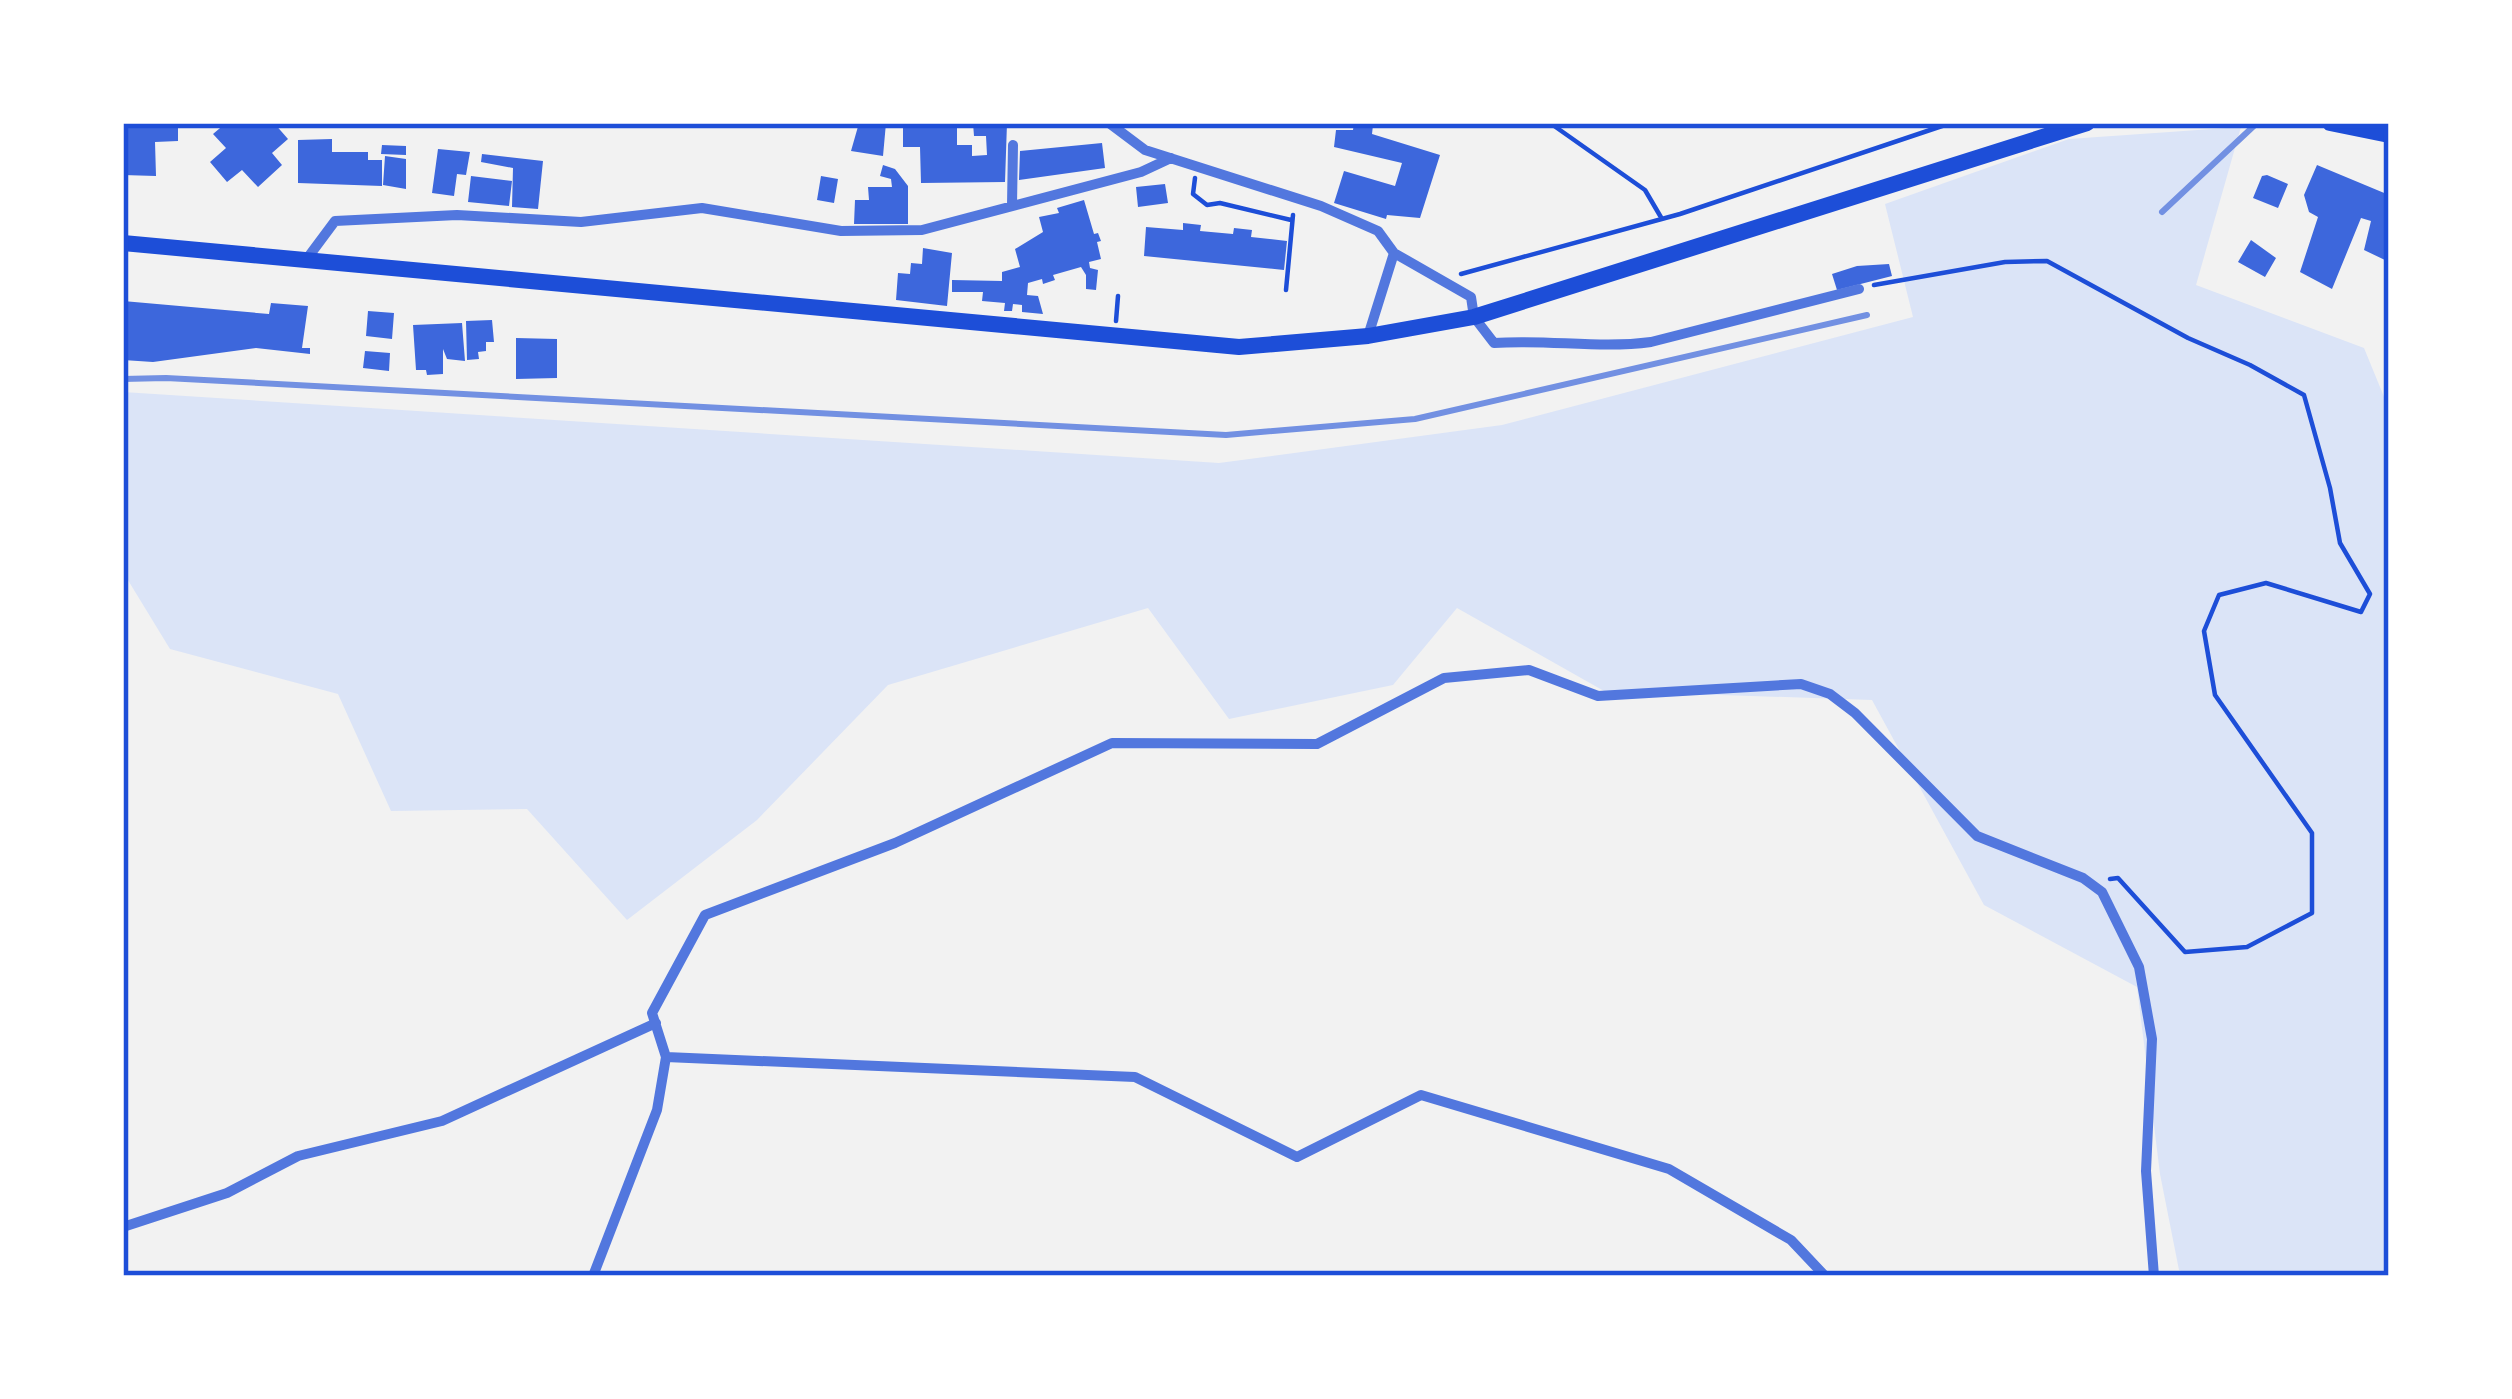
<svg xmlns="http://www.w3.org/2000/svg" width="2512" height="1399" font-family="'PT Serif',serif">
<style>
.green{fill:#dbe4f7}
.building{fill:#3d67dc}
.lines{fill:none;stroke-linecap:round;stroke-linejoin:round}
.path{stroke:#1d4ed8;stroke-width:4.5}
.minor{stroke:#5277de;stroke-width:10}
.primary{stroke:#1d4ed8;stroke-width:16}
.rail{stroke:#7290e2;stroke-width:6}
.neatline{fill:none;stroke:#1d4ed8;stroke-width:4.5}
</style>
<rect width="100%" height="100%" fill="#f2f2f2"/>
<!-- green -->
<path class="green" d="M2241 127 2196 285 2364 348 2389 409V1276H2191L2179 1270 2160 1174 2137 987 1984 905 1872 700 1604 691 1457 608 1393 685 1229 719 1148 608 888 685 757 820 627 920 527 809 391 811 338 694 170 649 123 572V392L1219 463 1502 425 1913 317 1885 204 2069 139Z"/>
<!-- building -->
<path class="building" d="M123 123H178V141L155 142 156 176 123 175Z
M226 123H274L288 139 272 153 282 165 258 187 242 170 227 182 210 162 226 148 213 134Z
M859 123H886L883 156 851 151Z
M903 123H957V145H972V156L987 155 986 136H974L973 123H1007L1005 182 921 183 920 147H903Z
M1354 123 1373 125 1372 134 1440 155 1420 218 1387 215 1386 219 1334 203 1344 171 1395 186 1402 163 1334 147 1336 130H1353Z
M332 139V152H368V160H382V186L298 183V140Z
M1102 143 1105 168 1019 180 1020 151Z
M382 145 406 146V155L381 154Z
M438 149 470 152 466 175 457 174 454 196 432 193Z
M482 154 543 161 538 209 512 207 513 168 481 162Z
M385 156 406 159V189L383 185Z
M883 165 895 169 908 186V224H854L855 200H869L868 187H892L891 179 880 176Z
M2317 165 2389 195V257L2387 261 2364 250 2371 221 2361 218 2332 289 2300 272 2318 217 2309 212 2304 195Z
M2267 175 2288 184 2278 208 2253 198 2262 176Z
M471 176 512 181 509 206 468 202Z
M821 176 838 179 834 203 817 200Z
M1165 184 1168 203 1138 207 1136 187Z
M1084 200 1094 234 1098 233 1101 241 1097 242 1101 259 1089 262 1090 268 1098 270 1096 290 1086 289V275L1081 267 1053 275 1055 280 1043 284 1042 279 1028 283 1027 295 1038 296 1043 314 1022 312V305L1013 304 1012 311H1004L1005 303 982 301 983 292H952V280L1002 281V272L1020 267 1015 249 1043 232 1039 217 1059 213 1057 208Z
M1183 223 1201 225 1200 231 1233 234 1234 228 1252 230 1251 237 1287 241 1284 270 1144 256 1146 227 1183 230Z
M2251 240 2276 258 2265 277 2238 262Z
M923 248 952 253 947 306 896 300 898 273 910 274 911 263 922 264Z
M1889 264 1892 276 1837 290 1832 274 1857 266Z
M123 301 269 314 271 303 308 306 302 348H310V354L256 348 153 362 123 360Z
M368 311 394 313 392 339 366 336Z
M492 320 494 342H486V351L478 352 479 359 467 360 466 321Z
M462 323 465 361 447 359 443 349V374L427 375 426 370H416L413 325Z
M516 338 557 339V378L516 379Z
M365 351 390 353 389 371 363 368Z"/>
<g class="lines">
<!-- path -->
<path class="path" d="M1550 123 1645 190 1662 219
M1195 178 1193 194 1207 205 1220 203 1291 220
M1461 274 1680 214 1951 123
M1874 285 2005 262 2047 261 2188 338 2250 365 2304 395 2330 488 2340 543 2370 594 2361 612 2266 583 2219 595 2204 631 2215 695 2312 833V913L2247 947 2185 952 2118 878 2110 879
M1286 290 1293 215
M1116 321 1118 296"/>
<!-- minor -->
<path class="minor" d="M1109 123 1145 150 1321 206 1378 231 1394 253 1471 297 1474 317 1494 343C1547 339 1599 349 1651 342L1859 289
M1012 205 1013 145
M306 260 335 221 457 215 581 222 702 208 841 231 922 230 1141 172 1171 158
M1368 336 1394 253
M666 1057 1135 1077 1297 1157 1421 1095 1669 1169 1791 1240 1825 1276
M123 1227 227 1193 298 1156 442 1121 656 1023
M593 1276 657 1110 666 1057 652 1013 705 915 895 843 1112 743 1317 744 1444 678 1529 670 1598 696 1801 684 1830 694 1855 713 1977 836 2083 878 2102 892 2139 967 2152 1039 2146 1171 2154 1276"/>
<!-- primary -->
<path class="primary" d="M2330 123 2389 135
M123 243 1239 347 1368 336 1474 317 2087 123"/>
<!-- rail -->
<path class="rail" d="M2162 212 2257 123
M123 379 166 378 1226 435 1415 419 1867 315"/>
</g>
<!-- border -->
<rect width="2512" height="1399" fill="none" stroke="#ffffff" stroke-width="252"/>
<rect x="126" y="126" width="2260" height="1147" class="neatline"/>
</svg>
